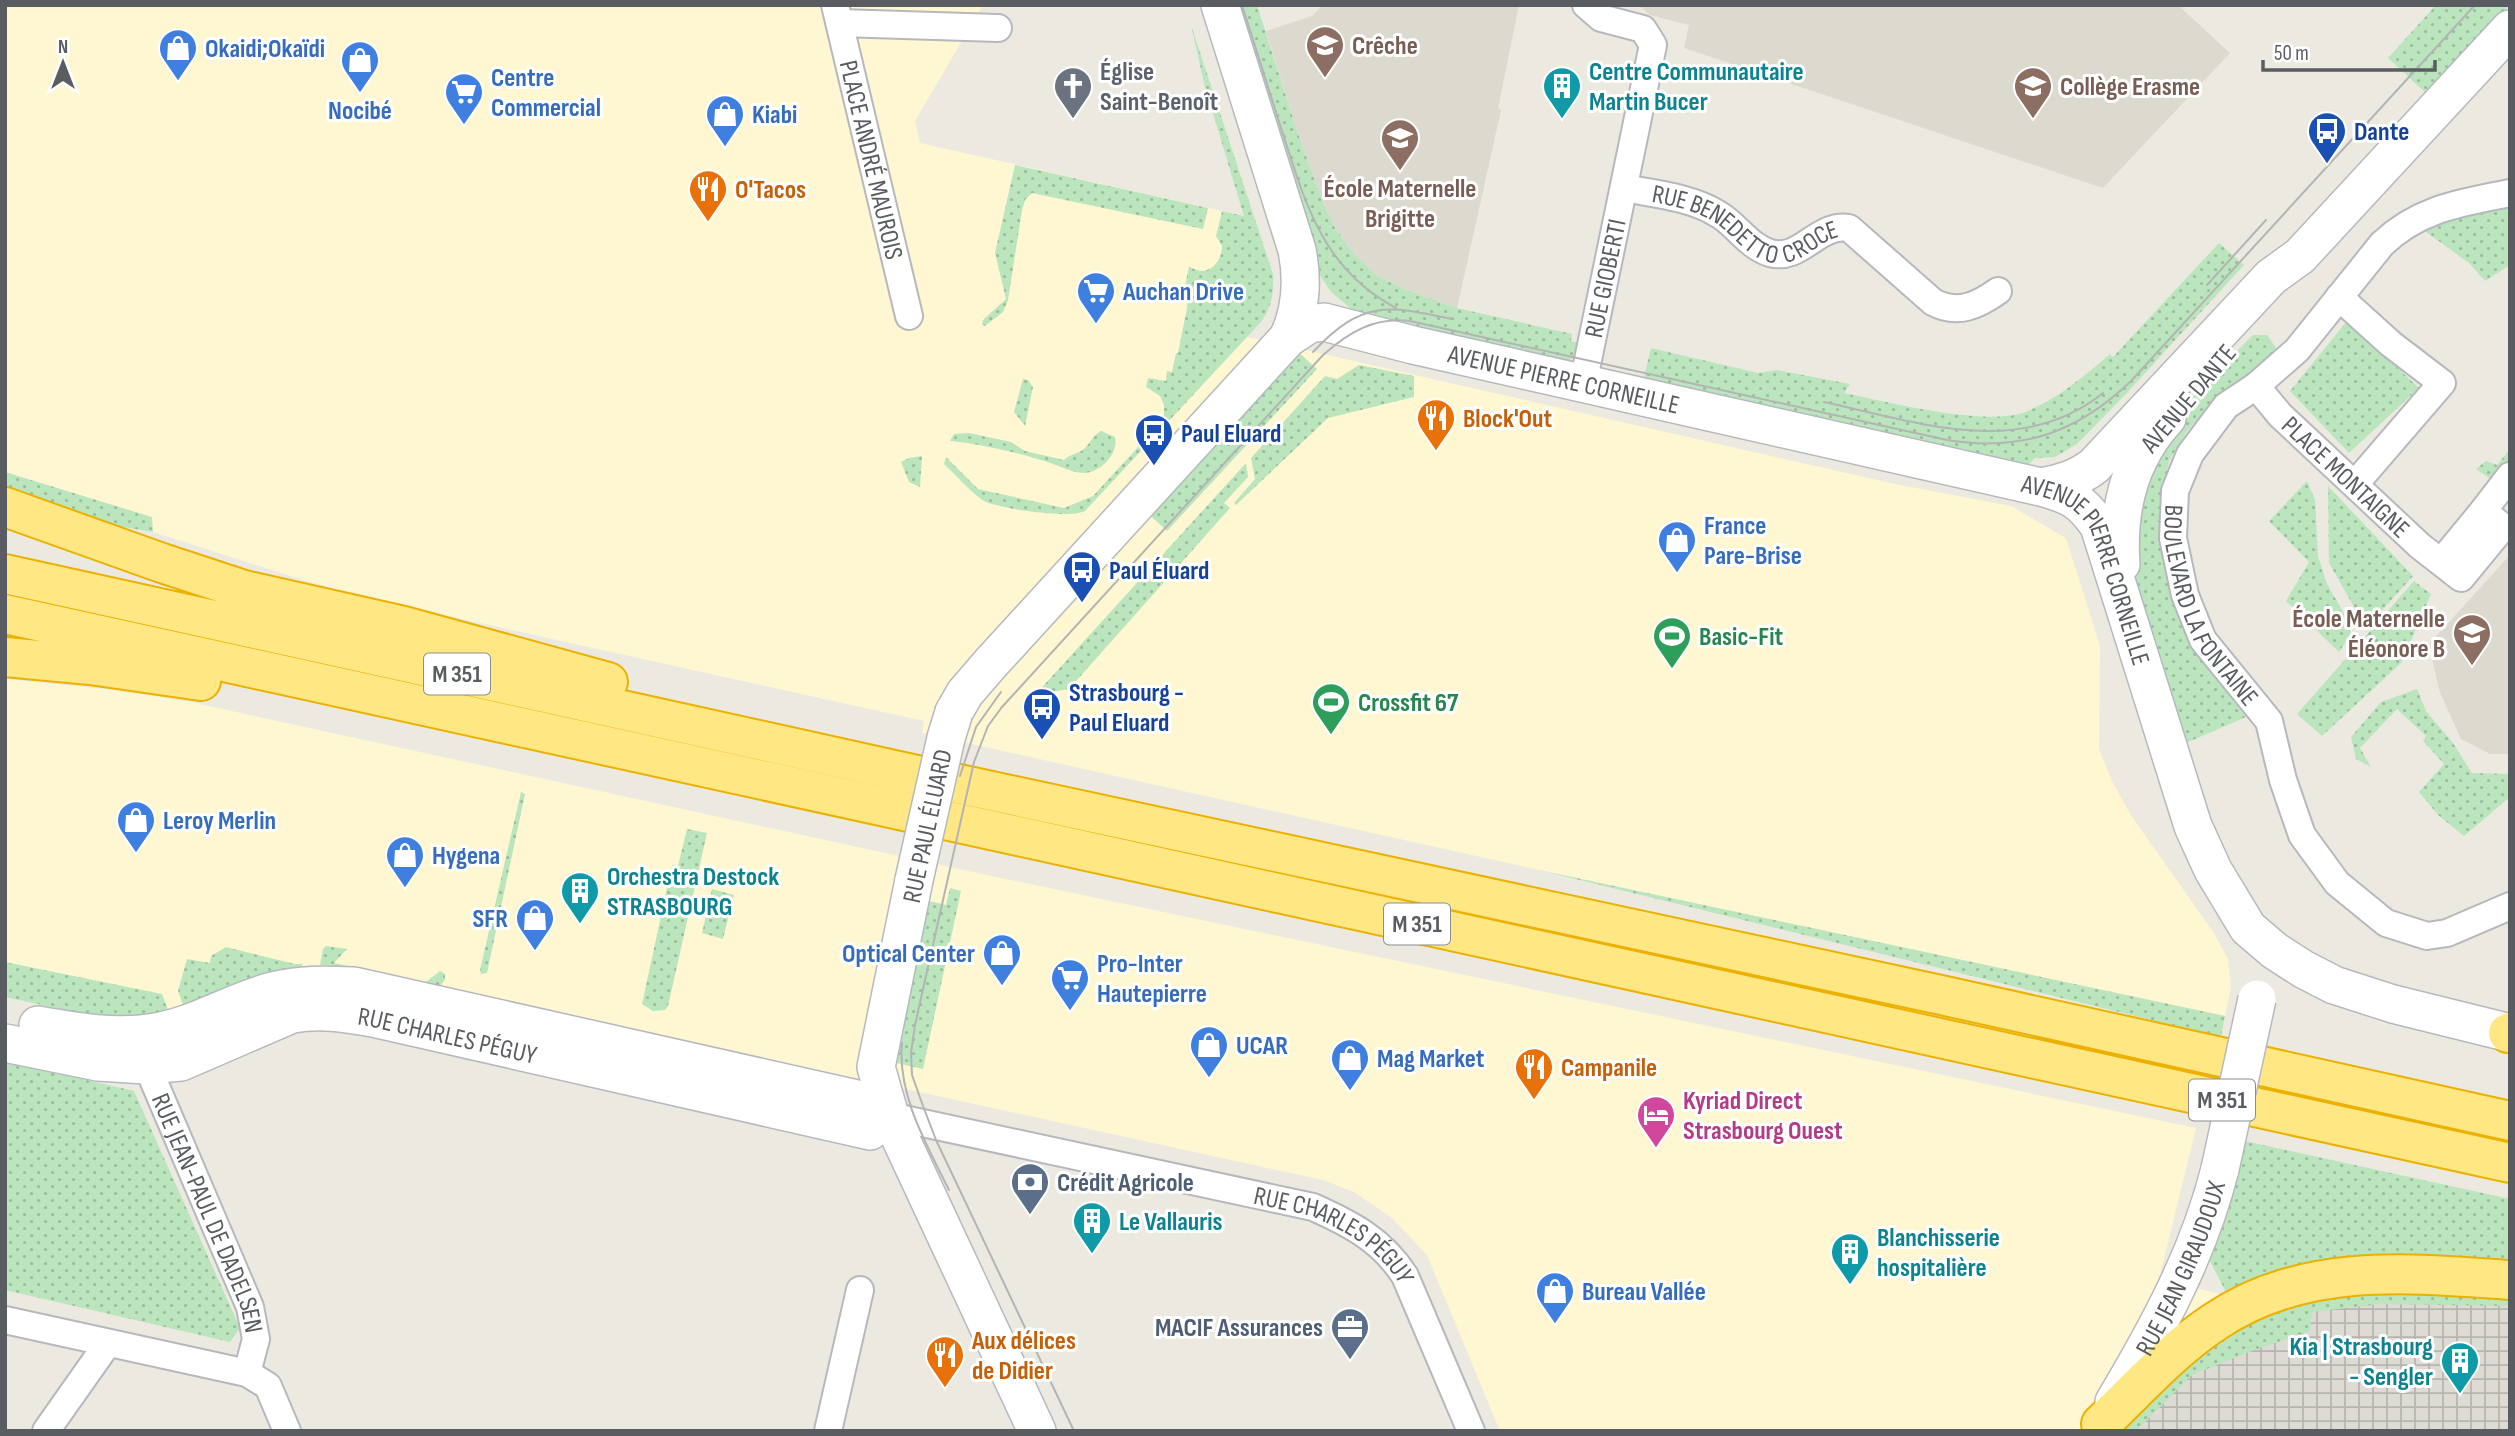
<svg xmlns="http://www.w3.org/2000/svg" width="2515" height="1436" font-family="'Sofia Sans Condensed',sans-serif">
<style>
.commercial{fill:#fef7d2}
.industrial{fill:url(#industrial-grid)}
.education{fill:#dcd9ce}
.grass{fill:url(#grass-dots)}
.lines{fill:none;stroke-linecap:round;stroke-linejoin:round}
.street-casing{stroke:#b6b8bd;stroke-width:30}
.secondary-casing{stroke:#b6b9bf;stroke-width:40}
.highway-casing{stroke:#ecb100;stroke-width:42}
.street{stroke:#fff;stroke-width:26}
.secondary{stroke:#fff;stroke-width:37}
.highway{stroke:#ffe784;stroke-width:38}
.tram{stroke:#b3b4b4;stroke-width:2}
.secondary-bridge-casing{stroke:#b6b9bf;stroke-width:40;stroke-linecap:butt}
.secondary-bridge{stroke:#fff;stroke-width:37}
.labels{text-anchor:middle;stroke-width:6;stroke-linejoin:round;paint-order:stroke}
.shield{fill:#fff;stroke:#8b8d90;stroke-width:2}
.shield-label{font-size:24px;font-weight:bold;fill:#595c61}
.education-label{font-size:26px;font-weight:bold;fill:#785e54;stroke:#fff;text-anchor:start}
.shop-label{font-size:26px;font-weight:bold;fill:#366cbe;stroke:#fff;text-anchor:start}
.worship-label{font-size:26px;font-weight:bold;fill:#5b616d;stroke:#fff;text-anchor:start}
.culture-label{font-size:26px;font-weight:bold;fill:#0d838f;stroke:#fff;text-anchor:start}
.transit-label{font-size:26px;font-weight:bold;fill:#164399;stroke:#fff;text-anchor:start}
.street-label{font-size:26px;fill:#595c61;stroke:#fff}
.food-label{font-size:26px;font-weight:bold;fill:#c56008;stroke:#fff;text-anchor:start}
.leisure-label{font-size:26px;font-weight:bold;fill:#27864d;stroke:#fff;text-anchor:start}
.hotel-label{font-size:26px;font-weight:bold;fill:#b23c85;stroke:#fff;text-anchor:start}
.service-label{font-size:26px;font-weight:bold;fill:#4e5e75;stroke:#fff;text-anchor:start}
</style>
<defs>
<pattern id="industrial-grid" width="8" height="8" patternUnits="userSpaceOnUse" patternTransform="scale(1.75)"><rect width="8" height="8" fill="#dddbd4"/><path d="M0 4h8M4 0v8" fill="none" stroke="#b6b5af"/></pattern>
<pattern id="grass-dots" width="8" height="8" patternUnits="userSpaceOnUse" patternTransform="scale(1.75)"><rect width="8" height="8" fill="#bbe5bd"/><path d="M2 2h.1M6 6h.1" fill="none" stroke="#9bbd9d" stroke-width="1.8" stroke-linecap="round"/></pattern>
</defs>
<rect width="100%" height="100%" fill="#eceae0"/>
<!-- commercial -->
<path class="commercial" d="M5 5H983L915 121 920 143 1244 216 1230 333 1895 484 2011 506 2066 538 2100 646 2099 749 2112 781 2130 814 2214 933 2228 959 2231 987 2225 1016 1539 870 922 733 924 721 385 602 300 579 153 532 122 527 5 488Z
M5 679 123 691 190 702 982 874 2196 1128 2159 1279 2228 1296 2101 1431H1500L1427 1255 1392 1218 1354 1192 1323 1180 355 969 311 965 290 967 254 977 182 1007 146 1015 5 994Z"/>
<!-- industrial -->
<path class="industrial" d="M2510 1268V1431H2101L2228 1296Z"/>
<!-- education -->
<path class="education" d="M1323 5H1519L1498 108 1501 110 1457 308 1406 290 1376 275 1354 254 1335 228 1324 205 1300 140 1266 31 1312 16Z
M1638 5H2178L2230 53 2103 188 1684 48 1689 25 1650 15Z
M2510 555V754H2490L2461 739 2439 690 2429 644Z"/>
<!-- grass -->
<path class="grass" d="M1230 5H1257L1300 140 1324 205 1335 228 1354 254 1376 275 1406 290 1457 308 1572 334 1571 341 1578 343 1574 356 1567 363 1359 315 1331 292 1315 268Z
M2436 5H2509L2428 95 2388 58Z
M1191 25 1273 274C1274 293 1272 306 1261 322L1085 511C1070 519 1003 509 986 502 974 496 955 474 944 464L946 457 978 489 1064 508 1093 496 1164 419V405L1160 396 1146 387 1148 378 1166 381 1167 371 1172 372 1176 353H1178L1190 293 1184 292 1189 266C1206 279 1222 264 1222 246L1216 236 1222 211 1244 216 1205 87Z
M1015 165 1208 208 1203 229 1032 193 1025 200 1022 210 1008 300 1003 312 985 326 982 324 983 320 1006 299 995 253Z
M2510 204V265L2485 281 2469 263 2422 229Z
M2219 243 2244 265 2125 395 2077 444 2055 457 2035 458 2028 465 1643 382 1651 348 1758 373 1777 370 1850 384 1844 393C1888 402 1985 427 2025 412 2058 399 2083 377 2110 354L2113 357Z
M2347 321 2419 388 2349 453 2290 391Z
M2253 335H2267L2276 348 2275 360 2218 396 2187 431 2169 461 2159 512 2165 567 2203 662 2246 717 2186 743 2150 646 2124 542 2134 483 2197 391Z
M1295 349 1317 369 1167 531 1145 511Z
M1359 365 1414 376V397L1328 418 1236 505 1234 503 1255 479 1251 458 1325 376 1337 379Z
M1023 379 1028 380 1033 387 1025 426 1014 412Z
M1101 431 1115 437C1119 454 1099 474 1083 473 1068 472 1055 463 1041 460 1011 451 981 444 950 441L954 434 969 433 1011 442 1025 451 1064 460C1071 453 1078 455 1085 448 1091 442 1093 435 1101 431Z
M2510 449V471L2498 484 2476 469 2486 461 2497 465Z
M922 456 920 487 909 482 901 462 909 458Z
M1246 463 1248 477 1224 503 1230 508 1069 689 1035 695Z
M5 472 152 517 153 532 122 527 5 488Z
M2307 481 2315 500 2318 556 2327 584 2349 622 2351 634 2339 652 2286 601 2309 562 2269 521Z
M2328 486 2413 576 2366 628 2329 563Z
M2414 581 2431 594 2402 662 2322 736 2297 714Z
M2417 689 2426 711 2453 743 2472 773 2510 774V797L2464 836 2438 815 2419 792 2444 764 2423 741 2426 736 2397 709 2360 748 2371 767 2356 759 2351 737 2381 702Z
M521 792 525 794 487 973 481 974 480 970Z
M687 829 707 833 668 1006 665 1010 653 1011 642 1004 672 865 678 866Z
M1539 870 2225 1016 2221 1037Z
M926 883 932 885 929 901 946 905 950 888 961 891 923 1069 888 1061Z
M712 889 734 895 723 939 702 933Z
M326 946 347 949 334 963 426 982 440 971 445 974V980L439 987 354 968 320 965 323 949Z
M226 947 295 964H302V967L253 978 183 1005 178 991 187 959 210 963 211 956Z
M5 962 162 994 169 1012C114 1025 59 1008 5 997Z
M5 1061 134 1091 240 1328 230 1342 5 1290Z
M2240 1140 2510 1199V1268L2228 1296 2205 1251Z
M2322 1292H2510V1306L2381 1304 2312 1312 2310 1331 2249 1352 2192 1375 2136 1431H2111L2220 1330Z"/>
<g class="lines">
<defs>
<g id="street">
<path id="s1" d="M835 5 909 316"/>
<path d="M840 23 998 28"/>
<path id="s2" d="M1624 188C1655 194 1691 197 1718 214 1736 224 1749 247 1770 253 1801 262 1817 223 1849 228L1933 302C1957 315 1977 306 1998 291"/>
<path id="s3" d="M2510 193C2461 203 2420 208 2382 244L2297 350 2256 386 2226 406 2190 454 2175 491 2173 538 2185 595 2203 640 2269 721 2283 780 2302 835 2337 883 2386 923 2427 936 2447 933 2510 906"/>
<path d="M2339 297 2391 344 2442 383 2355 484"/>
<path id="s4" d="M1583 384 1653 45 1643 29 1601 18 1586 5"/>
<path id="s5" d="M2256 386 2280 415 2420 546 2461 578 2503 527 2483 511 2441 562"/>
<path d="M2483 511 2510 476"/>
<path id="s6" d="M140 1049 250 1307 256 1339 247 1373"/>
<path id="s7" d="M890 1116 1313 1207C1351 1224 1382 1240 1405 1276L1471 1431"/>
<path d="M5 1320 247 1373 268 1386 287 1431"/>
<path d="M46 1431 108 1343"/>
<path d="M828 1431 860 1290"/>
</g>
<g id="secondary">
<path d="M1220 5 1297 250C1303 280 1301 310 1288 338"/>
<path d="M2041 487C2062 483 2077 479 2094 466L2271 277 2300 256 2510 29"/>
<path d="M2121 564C2117 509 2129 459 2167 418"/>
<path id="s8" d="M954 712 965 693 990 664 1288 338 1309 324 1324 322 1413 345 2041 487C2070 495 2081 500 2099 526L2193 826 2213 870 2248 928 2275 951 2303 969 2334 985 2393 1004 2510 1033"/>
<path d="M914 880 876 1067 890 1116 1037 1431"/>
<path d="M38 1025C77 1032 116 1039 156 1032 197 1025 233 1001 273 991 301 984 326 985 354 986L866 1101 890 1116"/>
<path id="s9" d="M5 1043 98 1062 146 1065 181 1062 292 1014C320 1009 345 1013 373 1018L870 1131 890 1116"/>
<path id="s10" d="M2114 1402C2158 1328 2199 1253 2220 1169"/>
</g>
<path id="highway" d="M5 507 162 563 244 590 404 626 608 682
M5 574 908 773 1941 995 2510 1121
M5 614 2510 1163
M5 657 90 665 201 681
M2508 1033H2510
M2101 1424C2138 1389 2173 1349 2216 1321 2304 1262 2409 1273 2510 1280"/>
</defs>
<!-- street casing -->
<use href="#street" class="street-casing"/>
<!-- secondary casing -->
<use href="#secondary" class="secondary-casing"/>
<!-- highway casing -->
<use href="#highway" class="highway-casing"/>
<!-- street -->
<use href="#street" class="street"/>
<!-- secondary -->
<use href="#secondary" class="secondary"/>
<!-- highway -->
<use href="#highway" class="highway"/>
<!-- tram -->
<path class="tram" d="M1242 5C1255 46 1268 87 1281 128 1305 202 1322 269 1396 308
M2207 285 2266 220
M1313 352C1362 300 1387 305 1452 319
M1824 402C1917 422 2020 460 2103 393
M960 776 976 727 1001 692
M902 1043C897 1095 927 1145 949 1190
M1074 1431 936 1140 923 1106 912 1075 911 1053 915 1025 974 762 988 726 1002 707 1323 355C1349 332 1374 317 1410 321L1947 440C2021 452 2077 433 2131 381L2475 5"/>
<defs>
<path id="secondary-bridge" d="M914 880 946 738 954 712
M2220 1169 2257 999"/>
</defs>
<!-- secondary-bridge casing -->
<use href="#secondary-bridge" class="secondary-bridge-casing"/>
<!-- secondary-bridge -->
<use href="#secondary-bridge" class="secondary-bridge"/>
</g>
<!-- icons -->
<defs>
<symbol id="school-pin" viewBox="-11 -11 22 30"><path d="M0 17L-7.5 6A9.5 9.5 0 1 1 7.5 6Z" fill="#8d6e63" stroke="#fff"/><path d="M0-5L7-2L0 1L-7-2ZM-4 1L0 2.5L4 1V4Q0 6-4 4Z" fill="#fff"/></symbol>
<symbol id="shop-pin" viewBox="-11 -11 22 30"><path d="M0 17L-7.5 6A9.5 9.5 0 1 1 7.5 6Z" fill="#3f7fe0" stroke="#fff"/><path d="M-5-2.5h2.3a2.7 3.5 0 0 1 5.4 0H5L5.5 6h-11ZM-1.5-2.5h3a1.5 2.3 0 0 0-3 0Z" fill="#fff"/></symbol>
<symbol id="church-pin" viewBox="-11 -11 22 30"><path d="M0 17L-7.5 6A9.5 9.5 0 1 1 7.5 6Z" fill="#6b7280" stroke="#fff"/><path d="M-1.2-6h2.4v3.5h3.3v2.4h-3.3V6h-2.4V-.1h-3.3v-2.4h3.3Z" fill="#fff"/></symbol>
<symbol id="building-pin" viewBox="-11 -11 22 30"><path d="M0 17L-7.5 6A9.5 9.5 0 1 1 7.5 6Z" fill="#0f9aa8" stroke="#fff"/><path d="M-4-6H4V6H1V3H-1V6H-4ZM-2.5-4.3h1.7v1.8h-1.7ZM.8-4.3h1.7v1.8H.8ZM-2.5-1h1.7V.8h-1.7ZM.8-1h1.7V.8H.8Z" fill="#fff"/></symbol>
<symbol id="supermarket-pin" viewBox="-11 -11 22 30"><path d="M0 17L-7.5 6A9.5 9.5 0 1 1 7.5 6Z" fill="#3f7fe0" stroke="#fff"/><path d="M-6-5.5h2.5l.6 2H6L4.5 2H-2.5L-4.4-4H-6ZM-1.5 3.2a1.3 1.3 0 1 0 .1 0ZM3 3.2a1.3 1.3 0 1 0 .1 0Z" fill="#fff"/></symbol>
<symbol id="bus-pin" viewBox="-11 -11 22 30"><path d="M0 17L-7.5 6A9.5 9.5 0 1 1 7.5 6Z" fill="#1a4fb4" stroke="#fff"/><path d="M-5-6H5V4H4V6H2V4H-2V6H-4V4H-5ZM-3.5-4V0h7V-4ZM-3.5 1.2v1.5H-2V1.2ZM2 1.2v1.5H3.5V1.2Z" fill="#fff"/></symbol>
<symbol id="restaurant-pin" viewBox="-11 -11 22 30"><path d="M0 17L-7.5 6A9.5 9.5 0 1 1 7.5 6Z" fill="#e8710a" stroke="#fff"/><path d="M-5-6h1v4h1v-4h1v4h1v-4h1v5L-1.5 .5V6h-2V.5L-5-1ZM5-6V6H3V1.5H1.5Q1.5-4 5-6Z" fill="#fff"/></symbol>
<symbol id="stadium-pin" viewBox="-11 -11 22 30"><path d="M0 17L-7.5 6A9.5 9.5 0 1 1 7.5 6Z" fill="#2e9e5b" stroke="#fff"/><path d="M0-5a6.5 5 0 1 0 0 10a6.5 5 0 1 0 0-10ZM-3.5-1.8h7v3.6h-7Z" fill="#fff"/></symbol>
<symbol id="hotel-pin" viewBox="-11 -11 22 30"><path d="M0 17L-7.5 6A9.5 9.5 0 1 1 7.5 6Z" fill="#d1479c" stroke="#fff"/><path d="M-6-4.5h1.5V1H6V5H4.5V3h-9V5H-6ZM-4 0a1.8 1.8 0 1 1 3.6 0ZM.5 0V-2.5h3Q6-2.5 6 0Z" fill="#fff"/></symbol>
<symbol id="bank-pin" viewBox="-11 -11 22 30"><path d="M0 17L-7.5 6A9.5 9.5 0 1 1 7.5 6Z" fill="#5c6f8a" stroke="#fff"/><path d="M-6-4H6V4H-6ZM0-2.3a2.3 2.3 0 1 0 0 4.6a2.3 2.3 0 1 0 0-4.6Z" fill="#fff"/></symbol>
<symbol id="office-pin" viewBox="-11 -11 22 30"><path d="M0 17L-7.5 6A9.5 9.5 0 1 1 7.5 6Z" fill="#5c6f8a" stroke="#fff"/><path d="M-6-3h4V-5.5h4V-3h4V5H-6ZM-1-4.5V-3h2v-1.5ZM-6 0V1H6V0Z" fill="#fff"/></symbol>
</defs>
<g fill-rule="evenodd">
<use href="#school-pin" x="1303" y="23" width="44" height="60"/>
<use href="#shop-pin" x="156" y="26" width="44" height="60"/>
<use href="#shop-pin" x="338" y="38" width="44" height="60"/>
<use href="#church-pin" x="1051" y="64" width="44" height="60"/>
<use href="#building-pin" x="1540" y="64" width="44" height="60"/>
<use href="#school-pin" x="2011" y="64" width="44" height="60"/>
<use href="#supermarket-pin" x="442" y="70" width="44" height="60"/>
<use href="#shop-pin" x="703" y="92" width="44" height="60"/>
<use href="#bus-pin" x="2305" y="109" width="44" height="60"/>
<use href="#school-pin" x="1378" y="116" width="44" height="60"/>
<use href="#restaurant-pin" x="686" y="167" width="44" height="60"/>
<use href="#supermarket-pin" x="1074" y="269" width="44" height="60"/>
<use href="#restaurant-pin" x="1414" y="396" width="44" height="60"/>
<use href="#bus-pin" x="1132" y="411" width="44" height="60"/>
<use href="#shop-pin" x="1655" y="518" width="44" height="60"/>
<use href="#bus-pin" x="1060" y="548" width="44" height="60"/>
<use href="#school-pin" x="2450" y="611" width="44" height="60"/>
<use href="#stadium-pin" x="1650" y="614" width="44" height="60"/>
<use href="#stadium-pin" x="1309" y="680" width="44" height="60"/>
<use href="#bus-pin" x="1020" y="685" width="44" height="60"/>
<use href="#shop-pin" x="114" y="798" width="44" height="60"/>
<use href="#shop-pin" x="383" y="833" width="44" height="60"/>
<use href="#building-pin" x="558" y="869" width="44" height="60"/>
<use href="#shop-pin" x="513" y="896" width="44" height="60"/>
<use href="#shop-pin" x="980" y="931" width="44" height="60"/>
<use href="#supermarket-pin" x="1048" y="956" width="44" height="60"/>
<use href="#shop-pin" x="1187" y="1023" width="44" height="60"/>
<use href="#shop-pin" x="1328" y="1036" width="44" height="60"/>
<use href="#restaurant-pin" x="1512" y="1045" width="44" height="60"/>
<use href="#hotel-pin" x="1634" y="1093" width="44" height="60"/>
<use href="#bank-pin" x="1008" y="1160" width="44" height="60"/>
<use href="#building-pin" x="1070" y="1199" width="44" height="60"/>
<use href="#building-pin" x="1828" y="1230" width="44" height="60"/>
<use href="#shop-pin" x="1533" y="1269" width="44" height="60"/>
<use href="#office-pin" x="1328" y="1305" width="44" height="60"/>
<use href="#restaurant-pin" x="923" y="1333" width="44" height="60"/>
<use href="#building-pin" x="2438" y="1339" width="44" height="60"/>
</g>
<g class="labels">
<!-- shield labels -->
<g class="shield">
<rect x="424" y="653.5" width="66" height="41" rx="5"/>
<rect x="1384" y="903.5" width="66" height="41" rx="5"/>
<rect x="2189" y="1079.5" width="66" height="41" rx="5"/>
</g>
<g class="shield-label">
<text x="457" y="682">M 351</text>
<text x="1417" y="932">M 351</text>
<text x="2222" y="1108">M 351</text>
</g>
<!-- education labels -->
<g class="education-label">
<text x="1352" y="54">Crêche</text>
<text x="2060" y="95">Collège Erasme</text>
<text x="1400" y="197" text-anchor="middle">École Maternelle<tspan x="1400" dy="30">Brigitte</tspan></text>
<text x="2445" y="627" text-anchor="end">École Maternelle<tspan x="2445" dy="30">Éléonore B</tspan></text>
</g>
<!-- shop labels -->
<g class="shop-label">
<text x="205" y="57">Okaidi;Okaïdi</text>
<text x="491" y="86">Centre<tspan x="491" dy="30">Commercial</tspan></text>
<text x="360" y="119" text-anchor="middle">Nocibé</text>
<text x="752" y="123">Kiabi</text>
<text x="1123" y="300">Auchan Drive</text>
<text x="1704" y="534">France<tspan x="1704" dy="30">Pare-Brise</tspan></text>
<text x="163" y="829">Leroy Merlin</text>
<text x="432" y="864">Hygena</text>
<text x="508" y="927" text-anchor="end">SFR</text>
<text x="975" y="962" text-anchor="end">Optical Center</text>
<text x="1097" y="972">Pro-Inter<tspan x="1097" dy="30">Hautepierre</tspan></text>
<text x="1236" y="1054">UCAR</text>
<text x="1377" y="1067">Mag Market</text>
<text x="1582" y="1300">Bureau Vallée</text>
</g>
<!-- worship labels -->
<g class="worship-label">
<text x="1100" y="80">Église<tspan x="1100" dy="30">Saint-Benoît</tspan></text>
</g>
<!-- culture labels -->
<g class="culture-label">
<text x="1589" y="80">Centre Communautaire<tspan x="1589" dy="30">Martin Bucer</tspan></text>
<text x="607" y="885">Orchestra Destock<tspan x="607" dy="30">STRASBOURG</tspan></text>
<text x="1119" y="1230">Le Vallauris</text>
<text x="1877" y="1246">Blanchisserie<tspan x="1877" dy="30">hospitalière</tspan></text>
<text x="2433" y="1355" text-anchor="end">Kia | Strasbourg<tspan x="2433" dy="30">- Sengler</tspan></text>
</g>
<!-- transit labels -->
<g class="transit-label">
<text x="2354" y="140">Dante</text>
<text x="1181" y="442">Paul Eluard</text>
<text x="1109" y="579">Paul Éluard</text>
<text x="1069" y="701">Strasbourg -<tspan x="1069" dy="30">Paul Eluard</tspan></text>
</g>
<!-- street labels -->
<g class="street-label">
<text dy="9" stroke="none"><textPath href="#s1" startOffset="159">PLACE ANDRÉ MAUROIS</textPath></text>
<text dy="9" stroke="none"><textPath href="#s2" startOffset="133">RUE BENEDETTO CROCE</textPath></text>
<text dy="9" stroke="none"><textPath href="#s4" startOffset="108">RUE GIOBERTI</textPath></text>
<text dy="9" stroke="none"><textPath href="#s8" startOffset="789">AVENUE PIERRE CORNEILLE</textPath></text>
<text transform="translate(2188 398) rotate(-50)" y="9">AVENUE DANTE</text>
<text dy="9" stroke="none"><textPath href="#s5" startOffset="128">PLACE MONTAIGNE</textPath></text>
<text dy="9" stroke="none"><textPath href="#s8" startOffset="1377">AVENUE PIERRE CORNEILLE</textPath></text>
<text dy="9" stroke="none"><textPath href="#s3" startOffset="590">BOULEVARD LA FONTAINE</textPath></text>
<text transform="translate(927 826) rotate(-78)" y="9">RUE PAUL ÉLUARD</text>
<text dy="9" stroke="none"><textPath href="#s9" startOffset="457">RUE CHARLES PÉGUY</textPath></text>
<text dy="9" stroke="none"><textPath href="#s6" startOffset="178">RUE JEAN-PAUL DE DADELSEN</textPath></text>
<text dy="9" stroke="none"><textPath href="#s7" startOffset="464">RUE CHARLES PÉGUY</textPath></text>
<text dy="9" stroke="none"><textPath href="#s10" startOffset="150">RUE JEAN GIRAUDOUX</textPath></text>
</g>
<!-- food labels -->
<g class="food-label">
<text x="735" y="198">O'Tacos</text>
<text x="1463" y="427">Block'Out</text>
<text x="1561" y="1076">Campanile</text>
<text x="972" y="1349">Aux délices<tspan x="972" dy="30">de Didier</tspan></text>
</g>
<!-- leisure labels -->
<g class="leisure-label">
<text x="1699" y="645">Basic-Fit</text>
<text x="1358" y="711">Crossfit 67</text>
</g>
<!-- hotel labels -->
<g class="hotel-label">
<text x="1683" y="1109">Kyriad Direct<tspan x="1683" dy="30">Strasbourg Ouest</tspan></text>
</g>
<!-- service labels -->
<g class="service-label">
<text x="1057" y="1191">Crédit Agricole</text>
<text x="1323" y="1336" text-anchor="end">MACIF Assurances</text>
</g>
</g>
<!-- border -->
<rect width="2515" height="1436" fill="none" stroke="#595c61" stroke-width="14"/>
<!-- north arrow -->
<g transform="translate(63 63)" stroke="#ffffff" stroke-width="5" paint-order="stroke">
<path d="M0-5L12 26L0 18L-12 26Z" fill="#595c61"/>
<text y="-10" font-size="19" font-weight="bold" text-anchor="middle" fill="#595c61">N</text>
</g>
<!-- scale -->
<path d="M2263 60v10h172v-10" fill="none" stroke="#595c61" stroke-width="3.5"/>
<text x="2274" y="60" font-size="21" fill="#595c61" stroke="#ffffff" stroke-width="5" paint-order="stroke">50 m</text>
</svg>
